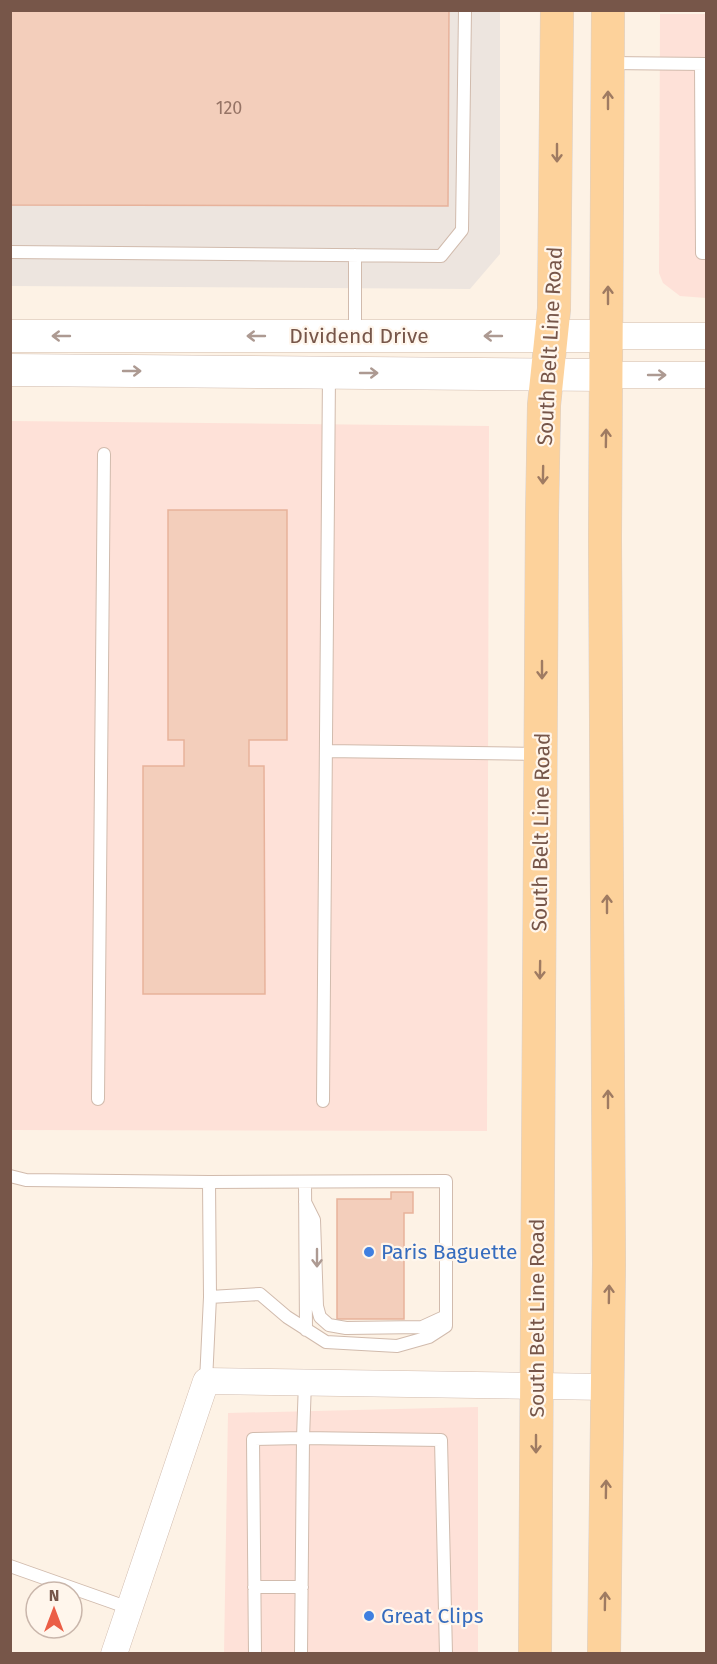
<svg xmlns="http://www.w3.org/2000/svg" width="717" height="1664" font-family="'Fira Sans',sans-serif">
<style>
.commercial{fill:#fee1d8}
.industrial{fill:#ede5df}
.building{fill:#f3cebb;stroke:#e7b29b;stroke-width:1.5}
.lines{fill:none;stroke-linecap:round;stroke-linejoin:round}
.service-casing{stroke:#d1bbad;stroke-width:14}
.minor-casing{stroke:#d1bbad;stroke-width:27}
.tertiary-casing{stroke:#d1bbad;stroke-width:33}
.primary-casing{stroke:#d9d0cc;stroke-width:34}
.service{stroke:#fff;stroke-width:12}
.minor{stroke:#fff;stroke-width:26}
.tertiary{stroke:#fff;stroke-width:32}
.primary{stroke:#fdd29b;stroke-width:33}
.oneway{stroke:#9f7b62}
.oneway2{stroke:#ad9a92}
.shop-dot{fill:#3f7fe0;stroke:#fff6ec;stroke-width:2}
.labels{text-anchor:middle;stroke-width:4.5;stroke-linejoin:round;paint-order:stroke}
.number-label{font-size:18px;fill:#967466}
.street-label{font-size:21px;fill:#775649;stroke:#fff6ec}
.shop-label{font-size:21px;fill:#366cbe;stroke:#fff6ec;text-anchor:start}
</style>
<rect width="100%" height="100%" fill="#fdf2e5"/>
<!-- commercial -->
<path class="commercial" d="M660 14H706V298L680 296 663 283 659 273Z
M11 421 489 426 487 1131 11 1130Z
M478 1407V1653L224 1654 228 1413Z"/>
<!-- industrial -->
<path class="industrial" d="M11 11H500V254L470 289 11 286Z"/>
<!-- building -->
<path class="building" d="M10 10H449L448 206 10 205Z
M168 510H287V740H249V766H264L265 994H143V766H184V740H168Z
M391 1192H413V1213H404V1319H337V1199H391Z"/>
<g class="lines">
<defs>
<path id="service" d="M609 63 706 64
M701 64 702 253H706
M10 252 441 256 462 230 465 10
M355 255V335
M326 751 541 754
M98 1099 104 454
M323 1101 329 374
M10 1176 26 1180 209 1182 210 1297 206 1381
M209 1182 446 1181V1326L429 1337 397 1346 326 1342 287 1317 260 1294 210 1297
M305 1182 306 1330
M305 1202 314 1220 317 1306 320 1317 329 1325 346 1328 422 1327 446 1316
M10 1566 129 1608
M254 1587H302
M255 1654 253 1439 303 1438 305 1382
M301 1654 303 1438 441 1440 446 1654"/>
<path id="minor" d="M608 336H706
M607 375H706
M114 1654 206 1381 607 1387"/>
<path id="tertiary" d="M10 336H608
M10 370 607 375"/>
<path id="primary" d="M535 1654 542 516 544 405 554 309 557 10
M604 1654 609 1264 605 539 608 10"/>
</defs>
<!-- service casing -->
<use href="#service" class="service-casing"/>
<!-- minor casing -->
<use href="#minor" class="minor-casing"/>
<!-- tertiary casing -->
<use href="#tertiary" class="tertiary-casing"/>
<!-- primary casing -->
<use href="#primary" class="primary-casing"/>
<!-- service -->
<use href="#service" class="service"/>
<!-- minor -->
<use href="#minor" class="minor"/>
<!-- tertiary -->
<use href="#tertiary" class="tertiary"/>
<!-- primary -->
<use href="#primary" class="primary"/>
</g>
<!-- one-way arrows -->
<defs><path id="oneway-shaft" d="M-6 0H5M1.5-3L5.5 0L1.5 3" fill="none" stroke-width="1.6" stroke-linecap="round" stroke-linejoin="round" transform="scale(1.5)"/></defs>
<g class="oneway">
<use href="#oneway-shaft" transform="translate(608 100) rotate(-90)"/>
<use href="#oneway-shaft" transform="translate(557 153) rotate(90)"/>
<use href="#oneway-shaft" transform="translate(608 295) rotate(-90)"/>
<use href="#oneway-shaft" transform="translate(606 438) rotate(-89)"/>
<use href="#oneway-shaft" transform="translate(543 475) rotate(91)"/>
<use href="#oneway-shaft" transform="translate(542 670) rotate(90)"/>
<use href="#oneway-shaft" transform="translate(607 904) rotate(-90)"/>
<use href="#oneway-shaft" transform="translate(540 970) rotate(91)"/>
<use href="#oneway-shaft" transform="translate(608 1099) rotate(-90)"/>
<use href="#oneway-shaft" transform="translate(609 1294) rotate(-89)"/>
<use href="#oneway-shaft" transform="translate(536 1444) rotate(90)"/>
<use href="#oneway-shaft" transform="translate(606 1489) rotate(-89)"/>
<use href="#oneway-shaft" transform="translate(605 1601) rotate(-89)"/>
</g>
<g class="oneway2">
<use href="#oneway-shaft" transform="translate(61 336) rotate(180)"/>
<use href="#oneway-shaft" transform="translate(256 336) rotate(180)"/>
<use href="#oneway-shaft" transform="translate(493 336) rotate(-180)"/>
<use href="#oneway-shaft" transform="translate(132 371)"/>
<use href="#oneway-shaft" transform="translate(369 373)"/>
<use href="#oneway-shaft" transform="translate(657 375)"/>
<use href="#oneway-shaft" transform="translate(317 1258) rotate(90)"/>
</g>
<!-- markers -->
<g class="shop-dot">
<circle cx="369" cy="1252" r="6"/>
<circle cx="369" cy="1616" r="6"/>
</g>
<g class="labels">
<!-- number labels -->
<g class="number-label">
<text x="229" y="114">120</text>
</g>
<!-- street labels -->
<g class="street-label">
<text x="359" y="343">Dividend Drive</text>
<text transform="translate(550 346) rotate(-87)" y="7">South Belt Line Road</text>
<text transform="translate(541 832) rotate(-89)" y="7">South Belt Line Road</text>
<text transform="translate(537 1318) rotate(-90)" y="7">South Belt Line Road</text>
</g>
<!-- shop labels -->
<g class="shop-label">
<text x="381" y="1259">Paris Baguette</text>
<text x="381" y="1623">Great Clips</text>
</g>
</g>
<!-- border -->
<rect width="717" height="1664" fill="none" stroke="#775649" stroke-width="24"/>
<!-- north arrow -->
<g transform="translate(54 1610)"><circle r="28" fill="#fff6ec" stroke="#c9b6ab" stroke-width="1.5"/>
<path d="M0-4.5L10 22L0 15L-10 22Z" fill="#eb5e46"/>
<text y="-9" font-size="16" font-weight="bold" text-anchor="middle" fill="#775649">N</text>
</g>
</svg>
